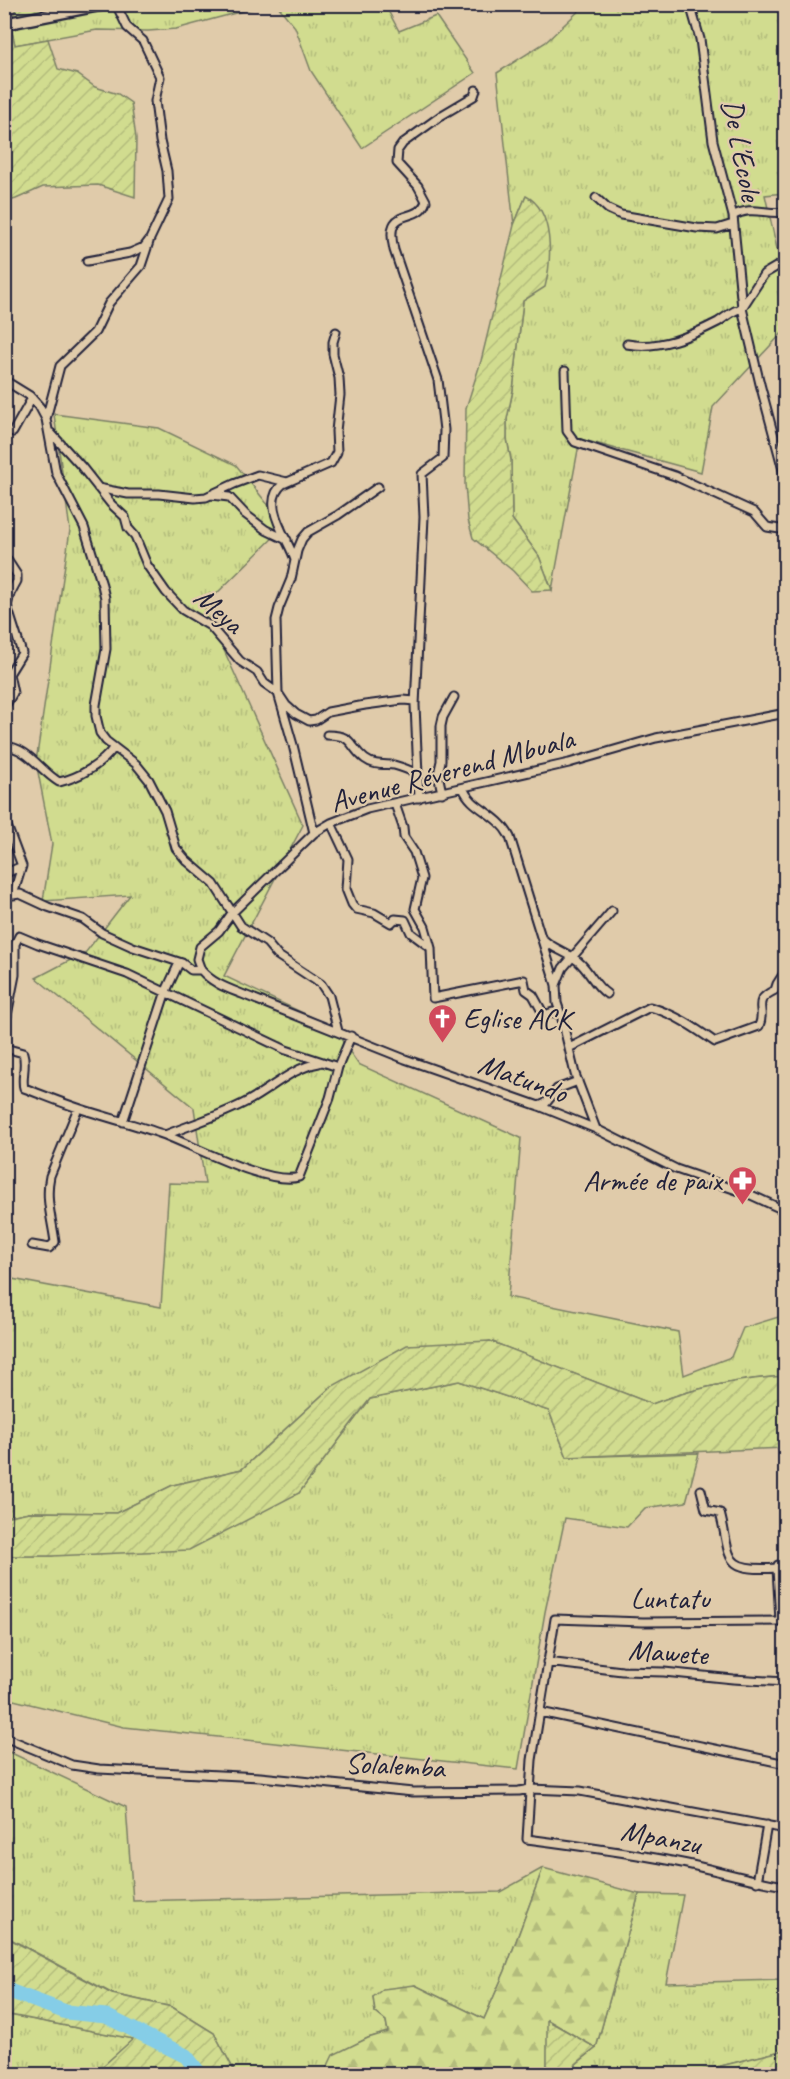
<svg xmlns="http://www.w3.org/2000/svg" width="790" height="2079" font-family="Caveat,sans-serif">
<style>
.grass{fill:url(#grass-tufts);stroke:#7a7f65;stroke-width:1.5}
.forest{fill:url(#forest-firs);stroke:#7a7f65;stroke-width:1.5}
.garden{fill:url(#garden-furrows);stroke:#7a7f65;stroke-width:1.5}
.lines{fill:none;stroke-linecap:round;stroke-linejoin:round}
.river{stroke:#85cde7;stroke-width:15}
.street-casing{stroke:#22223b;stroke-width:11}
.secondary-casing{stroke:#22223b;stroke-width:15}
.street{stroke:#e0cbaa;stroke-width:7}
.secondary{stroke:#e0cbaa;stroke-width:10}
.labels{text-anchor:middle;stroke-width:4.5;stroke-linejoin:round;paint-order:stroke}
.street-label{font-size:30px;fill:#22223b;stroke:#e0cbaa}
.poi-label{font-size:30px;fill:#22223b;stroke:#e0cbaa;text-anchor:start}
</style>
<defs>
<pattern id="grass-tufts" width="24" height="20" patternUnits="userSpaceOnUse" patternTransform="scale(1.5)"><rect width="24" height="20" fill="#d1dc8f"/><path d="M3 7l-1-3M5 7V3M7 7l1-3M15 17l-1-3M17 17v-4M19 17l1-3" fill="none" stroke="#b3bc7c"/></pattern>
<pattern id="forest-firs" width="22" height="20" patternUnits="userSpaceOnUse" patternTransform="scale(1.5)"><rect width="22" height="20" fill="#d1dc8f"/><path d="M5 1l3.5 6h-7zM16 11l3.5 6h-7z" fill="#b3bc7c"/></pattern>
<pattern id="garden-furrows" width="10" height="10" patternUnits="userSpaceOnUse" patternTransform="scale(1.5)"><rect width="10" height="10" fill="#d1dc8f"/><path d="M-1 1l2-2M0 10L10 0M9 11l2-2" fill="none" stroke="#b3bc7c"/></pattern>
</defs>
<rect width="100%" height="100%" fill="#e0cbaa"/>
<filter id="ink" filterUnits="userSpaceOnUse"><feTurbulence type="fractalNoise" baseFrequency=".0167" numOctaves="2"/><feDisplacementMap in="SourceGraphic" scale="12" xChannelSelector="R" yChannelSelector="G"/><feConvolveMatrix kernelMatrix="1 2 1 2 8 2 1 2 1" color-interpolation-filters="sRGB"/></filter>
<g filter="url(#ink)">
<!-- grass -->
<path class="grass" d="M130 5H385L399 31 436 16 475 73 362 148 311 71 295 27 278 6 258 7 176 29 148 31 97 30 15 45 11 28Z
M585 5H785V193L765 195 777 249 785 256V330L713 407 701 472 580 439 552 590 539 556 512 519 511 460 507 439V419L513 390 523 301 526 196 514 225 497 73 546 42Z
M54 414 159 428 236 465 285 526 204 606 303 825 224 976 333 1027 358 1064 521 1138 508 1297 678 1332 684 1375 731 1357 743 1328 785 1315V1376C740 1379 694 1388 652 1404L490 1341 331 1387 242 1469 173 1485 116 1513 29 1512 5 1517 4 1271 7 1278 161 1307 169 1183 205 1184 194 1108 36 978 86 952 130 895 43 901 52 844 36 762 70 530Z
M459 1381 549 1411 567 1457 699 1453 686 1502 645 1508 627 1527 565 1518 545 1612 518 1769 124 1727 5 1698V1556H52L299 1493 370 1399Z
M5 1750 126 1807 133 1901 500 1892 543 1868 505 1971 484 2019 415 1985 373 1997 375 2012 386 2021 388 2032 368 2038 334 2055 324 2074H236L214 2033 172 2007 113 1994 5 1936Z
M639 1894 683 1895 666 1983 785 1980V2050L689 2074H575L576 2064 596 2048Z
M4 2014 134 2039 94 2074H5Z"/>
<!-- forest -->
<path class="forest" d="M543 1868 639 1894 596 2048 548 2020 547 2074H324L333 2055 368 2038 388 2032 386 2021 375 2012 373 1997 383 1989 415 1985 484 2019 505 1971Z"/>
<!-- garden -->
<path class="garden" d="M18 5H83L11 19Z
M11 28 15 45 48 39 58 69 77 74 95 87 118 94 131 103 136 138 135 197 98 185 43 187 16 199 5 202 4 29Z
M526 196C554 210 552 260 545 287L523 301 513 390 507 419V439L511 460 512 519 539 556 552 590 532 591 513 571 473 538 468 520 465 484 466 408 481 361 514 225Z
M490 1341 652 1404C694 1388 740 1379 785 1376V1448L567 1457 549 1411 459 1381 370 1399 299 1493 189 1550 52 1556H5V1517L29 1512 116 1513 173 1485 242 1469 331 1387 407 1345Z
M4 1936 112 1994 172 2007 214 2033 236 2074H94L133 2039 5 2014Z
M547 2020 596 2048 576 2064 575 2074H547Z
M785 2050V2074H689Z"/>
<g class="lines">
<!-- river -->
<path class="river" d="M4 1987 12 1992 66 2012 106 2016 186 2056 200 2074"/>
<defs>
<path id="street" d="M690 4 700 39 713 141 733 216 742 308 760 384 786 481
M596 198 608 209 621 215 697 228 717 229 733 224
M733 216C751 205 766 215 786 212
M87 261 130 253 144 247 150 239 169 199 167 171 160 141 155 101 160 77 143 41 127 27 116 4
M627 344C659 350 691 336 718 322 726 317 733 310 742 308L764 274 786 261
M565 371 567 431 575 442 675 476 754 512 767 527 786 530
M4 380 30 396 39 406 46 419 56 473 84 527 102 585 105 598 106 649 96 705V716L100 733 106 741 136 764 149 780 165 811 176 848 186 860 214 884 241 926 267 943 277 955 321 984 329 996 338 1031
M46 419 60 366 95 332 109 303 141 266 149 242
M13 432 32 398
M51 433 81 466 111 504 125 517 128 528 135 536 147 565 166 592 183 610 210 626 240 661 257 672 264 683 278 693 286 705 296 714 309 721 316 720 328 712 365 705 403 700 415 701
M98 488 128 494H159L195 498 206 497 234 484 258 475 287 482
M211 495 229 497 245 514 266 530 287 540
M4 555 17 575V581L10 594 7 606 22 653 9 674 13 693 4 708
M295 560C288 538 259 503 283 484L331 463 337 452 336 431 340 395 339 378 333 354V342L336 332
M327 735C355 735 348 746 365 759 374 766 384 764 394 765 401 767 410 770 417 774
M4 746C28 747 40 771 59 782 78 778 103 764 114 747
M463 788C472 810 497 812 510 837L556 985 557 1003 561 1015
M442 793 438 774 441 761V726L443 717 454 697
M419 798 415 705 424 517 422 474 443 458 444 430 438 380 394 250C383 203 418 226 426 201L418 186 397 163 398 150 403 143 442 115 474 96 476 90
M395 804 403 827 404 837 414 852 422 878 415 909 425 927 431 948
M4 814 6 823 22 866 4 874
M331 823 348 859 346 889 352 904 356 909 374 913 391 923 395 919 405 920 411 933 431 948 433 998 524 980 526 990 533 995 544 1015 553 1012 561 1015 575 1074 596 1129
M314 833 293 745 278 693 276 620 279 608 291 579 297 551 302 539 308 532 338 515 378 487
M4 891 13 895 20 894 48 907 83 919 102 933 133 947 182 963 191 970H201C212 983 227 988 242 994L405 1059 539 1106 596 1129 676 1169 751 1195 786 1211
M13 895 22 866
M544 940C554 950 571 953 581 964 591 974 595 986 607 994
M201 970 197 959 200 947 219 931 232 913 314 833 331 823 367 809 569 763 656 738 786 713
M556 985 563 968 612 911
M4 1031 15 975V944L19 936 38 944 127 974 286 1050 338 1067 351 1036
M4 1032 5 1048 23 1053C27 1065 21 1078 24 1088 43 1095 62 1103 81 1109 109 1118 137 1125 165 1135 196 1147 269 1186 299 1177L330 1098 338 1067
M569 1048 650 1007C675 1014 695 1028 715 1042L759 1026C767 1008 750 1002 775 990L777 984 786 970
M539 1106 546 1103 557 1089 578 1081
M123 1122 166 991 179 963
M165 1135C193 1124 222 1115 248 1101 272 1088 292 1068 319 1063
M32 1245 49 1248 55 1242C52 1219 45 1199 50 1176L78 1108
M701 1490 706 1510 720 1513C732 1557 720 1572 777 1568
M780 1621 777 1568 778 1565 786 1564
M786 1621 643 1622 555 1619 532 1760 527 1839C581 1846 634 1853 687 1864 720 1871 752 1881 786 1886
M547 1662 622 1671 664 1672 733 1679 786 1682
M540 1712 786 1764
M4 1737 72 1765 99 1769 260 1777 413 1792 519 1791 530 1789 580 1791 786 1829
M757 1882 767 1825"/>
<path id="secondary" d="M4 24 105 4"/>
</defs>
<!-- street casing -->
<use href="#street" class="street-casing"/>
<!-- secondary casing -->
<use href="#secondary" class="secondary-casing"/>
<!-- street -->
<use href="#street" class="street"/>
<!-- secondary -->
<use href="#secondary" class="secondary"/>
</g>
</g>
<!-- icons -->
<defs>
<symbol id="church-pin" viewBox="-11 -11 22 30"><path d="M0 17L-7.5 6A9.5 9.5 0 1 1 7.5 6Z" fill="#d1495b" stroke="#e0cbaa"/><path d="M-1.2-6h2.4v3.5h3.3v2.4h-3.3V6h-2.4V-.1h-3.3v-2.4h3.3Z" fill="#fff"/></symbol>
<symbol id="pharmacy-pin" viewBox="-11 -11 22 30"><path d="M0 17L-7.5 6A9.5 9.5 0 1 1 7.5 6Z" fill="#d1495b" stroke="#e0cbaa"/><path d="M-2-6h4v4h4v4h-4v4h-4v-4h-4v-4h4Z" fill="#fff"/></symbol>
</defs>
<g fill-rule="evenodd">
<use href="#church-pin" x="426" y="1002" width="33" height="45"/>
<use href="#pharmacy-pin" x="726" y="1164" width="33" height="45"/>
</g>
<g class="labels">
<!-- street labels -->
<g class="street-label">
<text transform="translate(742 150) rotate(79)" y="10">De L'Ecole</text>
<text transform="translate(219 610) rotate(41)" y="10">Meya</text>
<text transform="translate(452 770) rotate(-15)" y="10">Avenue Réverend Mbuala</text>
<text transform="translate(523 1078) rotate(20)" y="10">Matundo</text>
<text x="670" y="1608">Luntatu</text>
<text transform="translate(668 1652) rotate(4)" y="10">Mawete</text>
<text transform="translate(395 1765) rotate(3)" y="10">Solalemba</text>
<text transform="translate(661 1837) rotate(11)" y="10">Mpanzu</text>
</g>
<!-- poi labels -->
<g class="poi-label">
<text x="463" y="1028">Eglise ACK</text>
<text x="722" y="1190" text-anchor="end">Armée de paix</text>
</g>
</g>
<!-- margin -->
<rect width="790" height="2079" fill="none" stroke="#e0cbaa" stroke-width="24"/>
<rect x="12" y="12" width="766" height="2055" fill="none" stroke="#22223b" stroke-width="2" filter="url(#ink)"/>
</svg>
